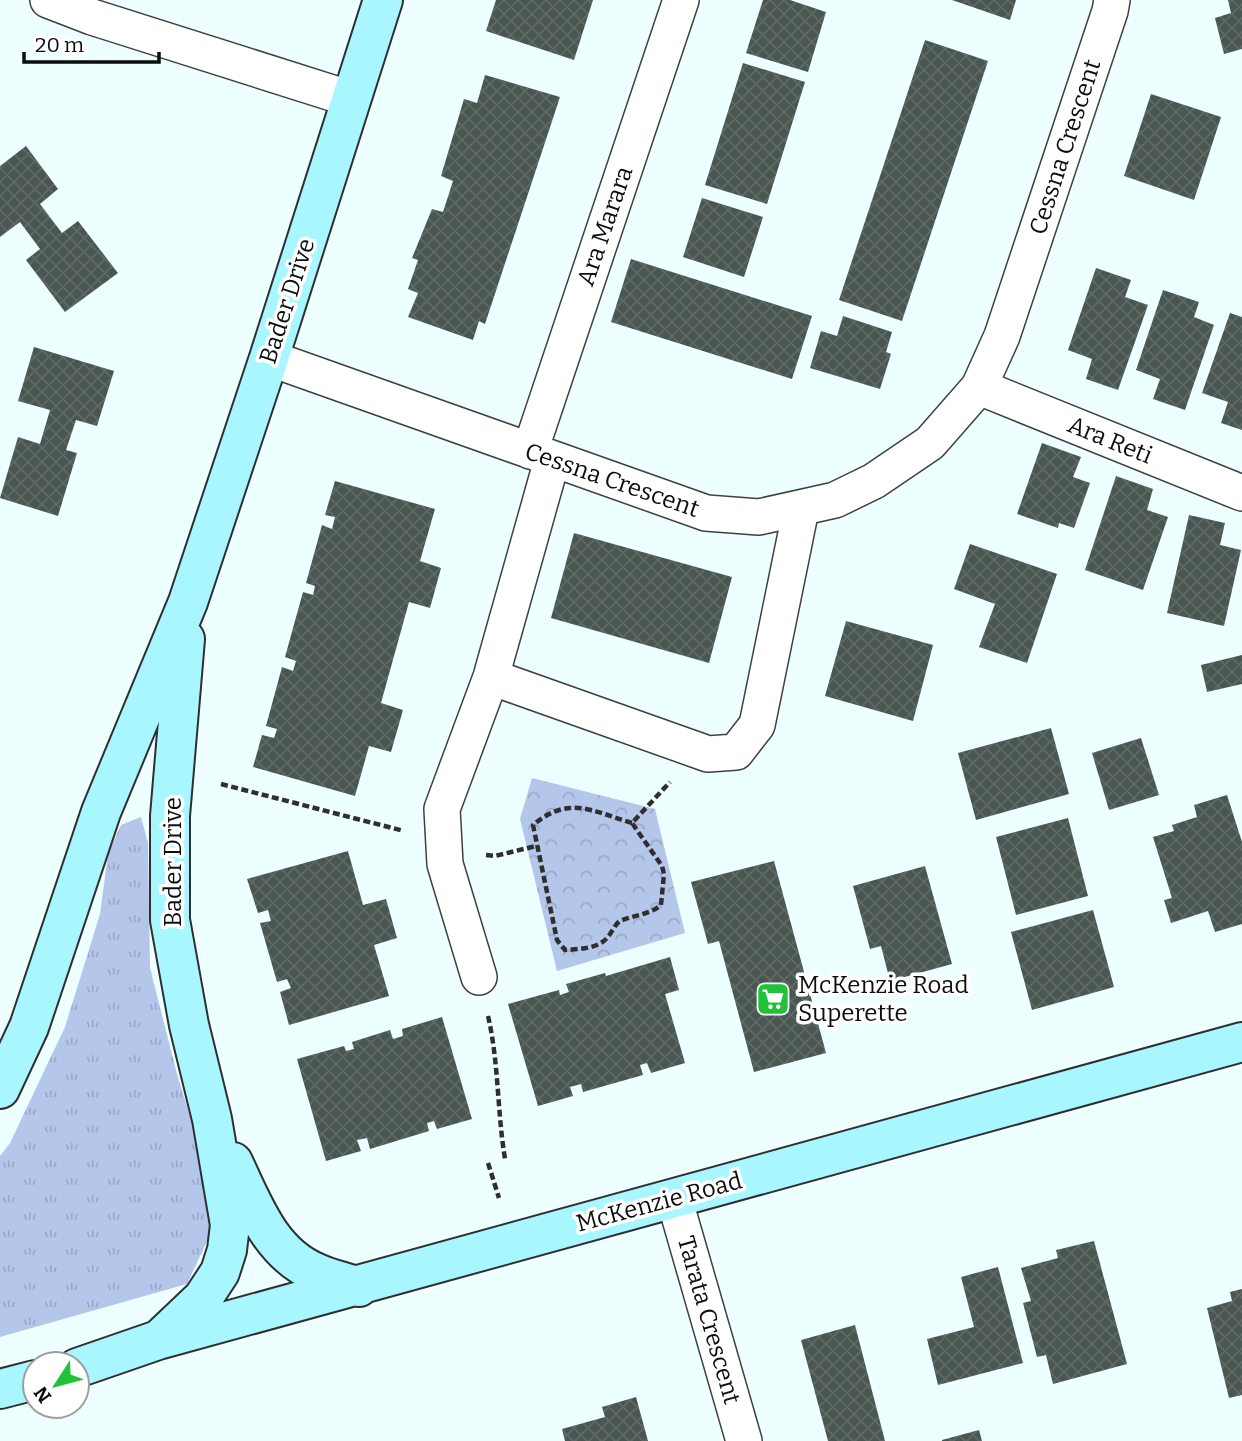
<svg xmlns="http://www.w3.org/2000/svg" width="1242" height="1441" font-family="Bitter,serif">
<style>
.grass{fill:url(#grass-tufts)}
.park{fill:url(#park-crowns)}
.building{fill:url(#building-cross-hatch)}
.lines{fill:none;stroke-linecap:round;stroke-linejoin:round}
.street-casing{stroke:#404040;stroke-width:38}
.secondary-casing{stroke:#2f2f2f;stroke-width:42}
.path{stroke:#2f2f2f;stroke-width:4.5;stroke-dasharray:7 3.5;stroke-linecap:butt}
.street{stroke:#fff;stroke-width:35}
.secondary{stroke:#a8f6ff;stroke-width:38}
.labels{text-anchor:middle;stroke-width:7;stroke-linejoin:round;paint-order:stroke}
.street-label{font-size:24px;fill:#0d0d0d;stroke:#fff}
.poi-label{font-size:24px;fill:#0d0d0d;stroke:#fff;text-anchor:start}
</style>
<defs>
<pattern id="grass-tufts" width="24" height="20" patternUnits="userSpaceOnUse" patternTransform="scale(1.75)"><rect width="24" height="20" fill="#b5c6eb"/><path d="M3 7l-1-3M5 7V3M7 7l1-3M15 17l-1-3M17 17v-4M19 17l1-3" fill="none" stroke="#9aa9c8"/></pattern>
<pattern id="park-crowns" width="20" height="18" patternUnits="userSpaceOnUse" patternTransform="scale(1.75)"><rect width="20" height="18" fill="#b5c6eb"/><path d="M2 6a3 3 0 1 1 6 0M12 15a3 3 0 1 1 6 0" fill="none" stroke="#9aa9c8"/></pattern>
<pattern id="building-cross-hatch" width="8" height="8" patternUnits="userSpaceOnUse" patternTransform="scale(1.75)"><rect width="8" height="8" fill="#495651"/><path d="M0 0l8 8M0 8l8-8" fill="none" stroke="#5f6965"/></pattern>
</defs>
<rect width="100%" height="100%" fill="#edffff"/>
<!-- grass -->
<path class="grass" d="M141 817 148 843 150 968 177 1074 210 1182 214 1216 208 1239 187 1284 0 1337V1156L10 1143 65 1027 100 914 108 854 121 825Z"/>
<!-- park -->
<path class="park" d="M532 778 655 809 685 933 557 971 520 819Z"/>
<!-- building -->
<path class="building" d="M496 0H593L574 60 486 31Z
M763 0H790L826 12 808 72 746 53Z
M952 0H1016L1010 20Z
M1228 0H1242V49L1224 54 1215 18 1231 13Z
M925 40 988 61 902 321 839 300Z
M743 63 805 82 767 204 705 185Z
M485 75 560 97 485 324 479 321 473 340 408 317 418 293 408 289 418 260 412 258 432 209 443 212 453 181 441 176 464 99 477 103Z
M1151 94 1221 117 1194 200 1124 176Z
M26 146 58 189 40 204 62 233 78 221 118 273 65 312 26 260 40 249 20 222 0 237V166Z
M702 198 763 217 744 277 683 257Z
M631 259 812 316 792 379 611 322Z
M1096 268 1131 280 1125 297 1148 305 1118 390 1086 379 1092 359 1068 350Z
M1163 290 1199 302 1194 317 1214 325 1185 410 1153 399 1160 379 1136 370Z
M1230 313 1242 317V430L1221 423 1228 402 1202 393Z
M843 316 892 332 886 352 891 354 880 389 810 368 821 331 837 336Z
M34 347 114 371 97 426 76 420 66 450 77 453 58 516 0 498 18 437 40 444 50 410 18 401Z
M1042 443 1081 457 1073 477 1090 483 1074 528 1059 523 1058 528 1017 514Z
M1116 476 1153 489 1147 510 1168 517 1143 590 1085 570Z
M335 481 435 509 420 561 441 568 430 608 409 602 381 703 403 710 391 752 369 746 355 796 253 767 262 735 274 738 277 729 266 726 282 667 293 671 296 661 285 657 303 592 313 595 315 586 306 583 322 525 332 529 335 517 325 515Z
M1189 515 1225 523 1220 545 1241 550 1224 626 1167 613Z
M574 533 732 577 709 663 551 618Z
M970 544 1057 574 1027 663 979 647 995 604 954 589Z
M846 621 933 645 913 721 825 696Z
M1242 655V684L1207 692 1201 665Z
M1051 728 1069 794 976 820 958 753Z
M1141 738 1159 795 1109 810 1092 753Z
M1227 795 1242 842V924L1215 932 1208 911 1171 923 1164 900 1172 898 1153 837 1174 831 1172 825 1197 817 1194 805Z
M1068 818 1088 896 1016 915 996 837Z
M348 851 363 905 386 899 397 938 374 945 389 996 289 1025 280 992 291 988 287 979 277 982 260 923 271 921 268 910 258 913 247 879Z
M774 861 826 1053 754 1072 719 941 708 944 691 882Z
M925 866 952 964 890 981 881 946 870 949 853 886Z
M1093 910 1114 987 1032 1010 1011 932Z
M670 957 679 990 665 994 685 1063 651 1073 647 1063 640 1065 643 1075 583 1092 581 1084 570 1087 573 1096 538 1106 508 1004 559 990 560 995 569 992 566 984 605 973 606 976Z
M442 1017 472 1119 437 1129 434 1121 427 1123 429 1131 370 1149 367 1138 357 1140 361 1151 326 1161 297 1059 344 1046 346 1051 354 1049 352 1042 390 1030 393 1039 403 1036 402 1029Z
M1094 1241 1127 1364 1053 1384 1046 1355 1037 1357 1023 1303 1031 1301 1021 1268 1058 1258 1056 1250Z
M998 1267 1023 1363 938 1385 927 1339 974 1327 961 1277Z
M1242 1289V1395L1229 1398 1207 1308 1232 1301 1230 1292Z
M855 1325 885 1441H828L801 1340Z
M636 1397 648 1441H565L562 1429 605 1417 602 1407Z
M979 1430 982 1441H942V1440Z"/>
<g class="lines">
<defs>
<path id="street" d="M48 0 92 17 351 99
M269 358 706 513 759 517 835 500 874 481 930 443 979 387 1002 336 1110 11 1112 0
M979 387 1242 493
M530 451 681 0
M491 677 708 754 736 752 757 725 801 509
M479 977 445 864 442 809 491 677 552 460
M674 1198 744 1441"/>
<path id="secondary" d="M0 1089 29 1027 101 812 188 602 269 358 383 0
M233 1162C253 1204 270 1254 317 1273 330 1279 345 1282 359 1287
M163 1336 203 1298 220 1272 227 1250 230 1225 212 1119 189 1025 170 920V816L185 639
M77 1368 158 1340 1242 1042
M0 1389 35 1380"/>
</defs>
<!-- street casing -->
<use href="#street" class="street-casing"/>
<!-- secondary casing -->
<use href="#secondary" class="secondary-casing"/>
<!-- path -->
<path class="path" d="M221 784 404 831
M632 823C592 811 569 795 533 825L557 940 565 950C579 949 597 949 607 938 612 933 614 925 620 921 634 915 649 915 661 905L664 874 662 866 632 823 670 782
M486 855 495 856 536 846
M488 1016C499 1063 497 1111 505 1159
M488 1163 499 1198"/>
<!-- street -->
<use href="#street" class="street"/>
<!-- secondary -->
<use href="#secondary" class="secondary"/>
</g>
<!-- icons -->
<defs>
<symbol id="supermarket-square" viewBox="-11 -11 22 22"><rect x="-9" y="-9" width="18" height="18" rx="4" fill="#20c23a" stroke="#fff"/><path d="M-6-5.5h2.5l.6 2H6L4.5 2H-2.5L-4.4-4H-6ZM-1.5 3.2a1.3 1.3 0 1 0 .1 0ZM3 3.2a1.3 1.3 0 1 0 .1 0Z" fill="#fff"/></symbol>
</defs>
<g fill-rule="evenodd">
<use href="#supermarket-square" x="754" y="980" width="38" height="38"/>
</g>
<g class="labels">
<!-- street labels -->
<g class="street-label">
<text transform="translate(1065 147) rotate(-72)" y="8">Cessna Crescent</text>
<text transform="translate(605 226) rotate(-71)" y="8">Ara Marara</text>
<text transform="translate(287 301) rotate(-72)" y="8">Bader Drive</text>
<text transform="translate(1110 440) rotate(22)" y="8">Ara Reti</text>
<text transform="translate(612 480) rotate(19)" y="8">Cessna Crescent</text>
<text transform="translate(173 862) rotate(-90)" y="8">Bader Drive</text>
<text transform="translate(659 1202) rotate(-15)" y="8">McKenzie Road</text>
<text transform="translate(709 1320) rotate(74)" y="8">Tarata Crescent</text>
</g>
<!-- poi labels -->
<g class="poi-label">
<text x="798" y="993">McKenzie Road<tspan x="798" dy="28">Superette</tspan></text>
</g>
</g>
<!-- north arrow -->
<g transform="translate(56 1385) rotate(234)"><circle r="33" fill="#ffffff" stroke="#9e9e9e" stroke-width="2"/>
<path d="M0-5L12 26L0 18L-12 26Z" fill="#20c23a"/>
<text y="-10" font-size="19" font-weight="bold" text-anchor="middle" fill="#0d0d0d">N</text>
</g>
<!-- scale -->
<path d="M24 52v10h135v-10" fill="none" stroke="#0d0d0d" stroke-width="3.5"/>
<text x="35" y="52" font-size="21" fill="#0d0d0d" stroke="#ffffff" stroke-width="5" paint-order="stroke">20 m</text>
</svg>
